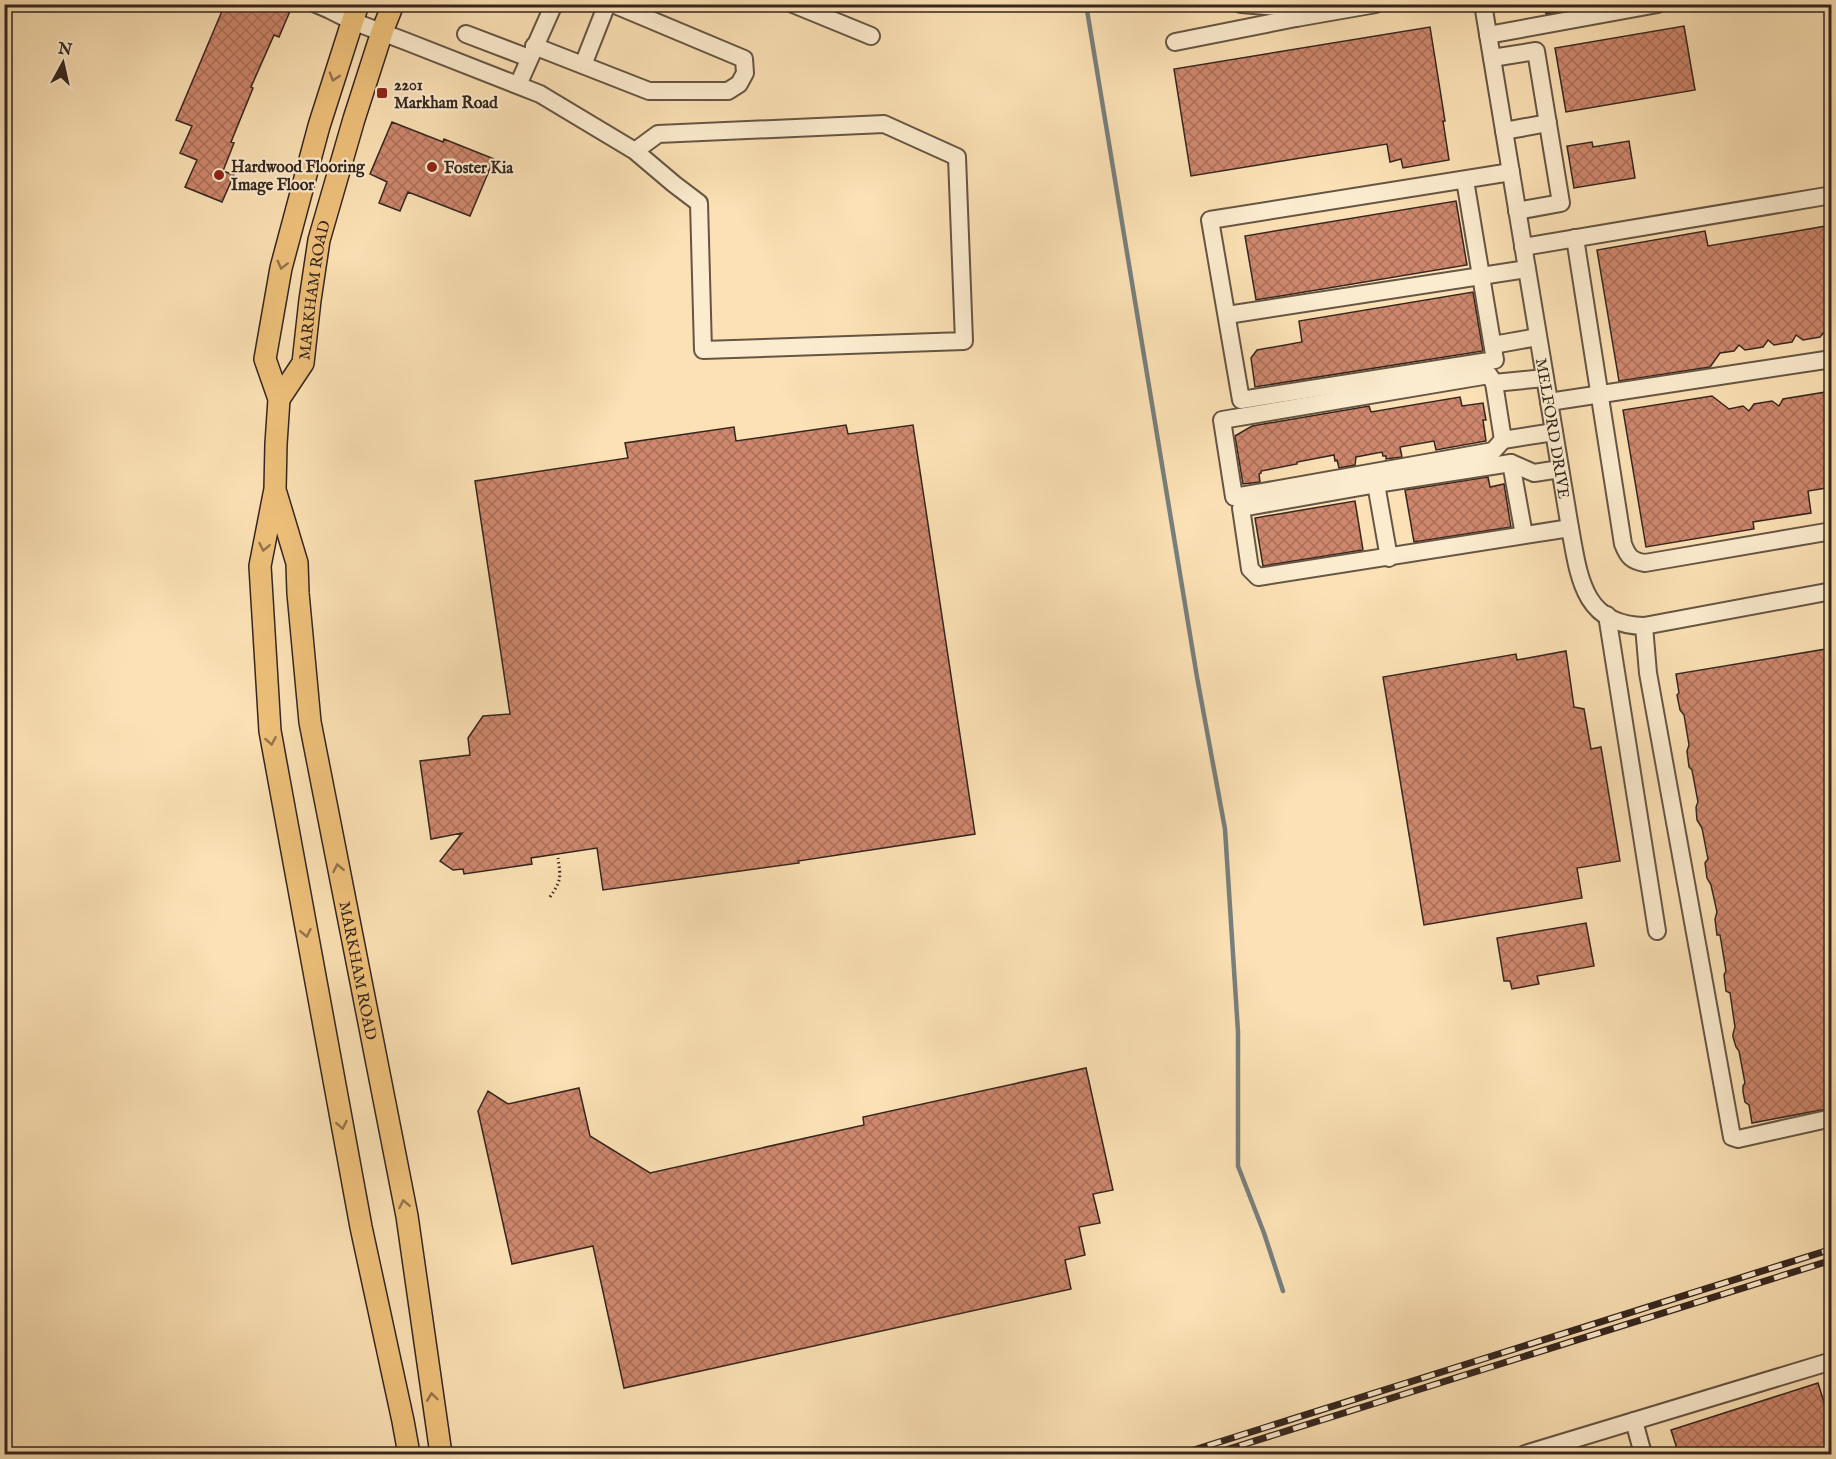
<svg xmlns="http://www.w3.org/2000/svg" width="1836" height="1459" font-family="'IM FELL English',serif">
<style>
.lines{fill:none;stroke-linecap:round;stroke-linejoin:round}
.stream{stroke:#787f7c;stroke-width:4.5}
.building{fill:url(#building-cross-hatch);stroke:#35261f;stroke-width:1.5}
.minor-casing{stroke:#654;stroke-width:20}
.major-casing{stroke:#35261f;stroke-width:24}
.path{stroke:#35261f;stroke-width:3;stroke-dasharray:1.5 3;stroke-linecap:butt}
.minor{stroke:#fceccf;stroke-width:16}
.major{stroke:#eec07a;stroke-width:21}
.rail-casing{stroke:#35261f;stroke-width:7}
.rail{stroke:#fceccf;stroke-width:4.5;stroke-dasharray:14;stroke-linecap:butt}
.oneway{stroke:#92734c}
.poi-dot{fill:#8f2418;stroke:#fceccf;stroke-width:2}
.labels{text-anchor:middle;stroke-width:4.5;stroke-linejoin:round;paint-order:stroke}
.poi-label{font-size:16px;font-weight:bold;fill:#35261f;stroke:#fceccf;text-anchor:start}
.street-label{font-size:16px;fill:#35261f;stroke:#fceccf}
</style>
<defs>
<pattern id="building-cross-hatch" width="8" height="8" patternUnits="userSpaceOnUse" patternTransform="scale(1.5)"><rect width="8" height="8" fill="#ce876d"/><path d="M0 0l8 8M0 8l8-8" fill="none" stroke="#a86e59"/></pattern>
</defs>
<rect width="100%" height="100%" fill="#fbe1b5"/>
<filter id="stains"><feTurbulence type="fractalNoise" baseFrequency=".00333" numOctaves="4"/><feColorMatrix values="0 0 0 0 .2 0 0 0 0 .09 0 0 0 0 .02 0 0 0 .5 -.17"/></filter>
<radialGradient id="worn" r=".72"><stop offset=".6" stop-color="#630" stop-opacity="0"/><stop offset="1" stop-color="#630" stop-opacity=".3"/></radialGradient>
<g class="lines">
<!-- stream -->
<path class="stream" d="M1086 4 1197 677 1225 829 1238 1032V1166L1264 1233 1283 1291"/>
</g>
<!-- building -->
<path class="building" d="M225 4H293L279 37 274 35 251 87 253 88 231 142 234 143 223 171 234 175 222 202 185 187 197 160 180 153 192 126 176 120Z
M1545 4H1593V5L1546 14Z
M1684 26 1695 90 1566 112 1555 48Z
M1430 27 1445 121H1443L1449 160 1403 168 1401 159 1390 162 1387 144 1191 176 1174 69Z
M392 122 443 142 444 139 494 159 470 216 408 192 400 211 379 203 387 182 370 174Z
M1629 141 1635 178 1574 188 1567 146 1592 142 1593 147Z
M1456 201 1467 265 1256 300 1245 236Z
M1832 225V335L1825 331 1820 337 1803 340 1796 335 1792 342 1774 345 1768 340 1763 347 1745 350 1739 345 1734 351 1720 353 1710 367 1619 381 1597 250 1705 231 1708 246Z
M1473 292 1483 351 1255 387 1251 358 1257 350 1302 342 1299 321Z
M1832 391V487L1808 491 1811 513 1753 522 1754 529 1646 547 1623 410 1712 396 1729 409 1743 406 1749 411 1754 404 1772 401 1779 406 1783 399Z
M1460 397 1462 406 1483 403 1486 420H1483L1486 441 1436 450 1434 441 1400 447 1402 457 1386 459V456H1383L1382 452 1356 457 1355 465 1339 468 1337 460 1335 461 1334 455 1297 462V464L1261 471V473L1259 474 1260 482 1243 484 1235 436 1252 426 1369 406 1371 412Z
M846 425 848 434 913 425 975 834 798 861 799 863 603 890 597 848 531 858 532 864 464 874 463 869 453 870 440 861 462 833 431 839 420 761 470 755 468 738 483 716 510 714 475 481 628 458 625 443 734 427 736 441Z
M1488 477 1490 487 1504 484 1511 527 1414 542 1405 490Z
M1355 501 1363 550 1263 566 1255 518Z
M1832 648V663L1825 664 1832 702V1108L1752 1123 1749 1105 1745 1102 1743 1092V1086L1745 1083 1739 1051 1736 1047 1733 1037V1034L1735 1027 1730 993 1726 991 1724 975 1726 971 1720 935H1717L1715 919 1717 912 1711 885 1707 878 1705 863 1708 859 1702 828 1697 820 1696 807 1698 802 1692 770 1689 767 1687 751 1689 745 1684 715 1680 710 1677 695 1679 693 1676 674Z
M1566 651 1574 707 1584 709 1591 749 1601 747 1620 861 1577 868 1582 898 1424 925 1383 677 1516 654 1517 660Z
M1586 923 1594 966 1537 976 1539 984 1512 989 1510 981H1504L1497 938Z
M1086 1068 1113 1190 1093 1194 1100 1223 1079 1227 1085 1255 1065 1260 1071 1289 624 1388 593 1246 512 1264 478 1111 488 1091 508 1104 579 1088 590 1136 650 1173 864 1125 863 1117Z
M1818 1383 1827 1412 1832 1414V1455H1679L1671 1430Z"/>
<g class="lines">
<defs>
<g id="minor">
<path d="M316 4 330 10 352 21 405 41 540 94 635 151 674 184 699 203 703 350 964 341 957 157 884 124 658 134 635 151"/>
<path d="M793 4 871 36"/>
<path d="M1241 4 1279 7 1296 18"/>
<path id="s1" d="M1483 4 1570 528C1579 577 1583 625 1644 626L1832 591"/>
<path d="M466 34 529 58"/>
<path d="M1488 35 1658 4"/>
<path d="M1175 42 1296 18 1376 4"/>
<path d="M534 46 649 91H728L739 84 745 73 744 59 613 4"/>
<path d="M1492 58 1536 51 1561 203 1517 211"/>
<path d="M583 65 607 4"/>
<path d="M518 85 554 4"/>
<path d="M1504 131 1548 123"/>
<path d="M1465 180 1495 360 1241 400 1210 220 1511 172"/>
<path d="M1575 238 1623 544C1628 557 1632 561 1645 563L1832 531"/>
<path d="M1523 247 1832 195"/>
<path d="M1227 315 1527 269"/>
<path d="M1493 345 1538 337"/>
<path d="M1545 378 1494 383 1503 440 1554 432"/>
<path d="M1494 383 1489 375 1222 420 1234 497 1493 451 1503 440"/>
<path d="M1549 402 1832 359"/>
<path d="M1511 463 1524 535"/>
<path d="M1560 469 1534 473 1511 463 1376 484 1241 508 1250 569 1258 577 1570 528"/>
<path d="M1376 484 1389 558"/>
<path d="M1607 615 1657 931"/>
<path d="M1644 626 1648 673 1732 1137 1738 1139 1832 1118"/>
<path d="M1634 1421 1643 1454"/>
<path d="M1525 1454 1832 1361"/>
</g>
<g id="major">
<path d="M358 4 319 126 281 268 265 359 279 399 276 444 275 489 260 566 270 731 361 1227 403 1421 409 1454"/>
<path id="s2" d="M279 399 303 363 310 300 319 240 354 119 382 32 393 4"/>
<path id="s3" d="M276 493 297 563 298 593 310 722 407 1216 441 1454"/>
</g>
</defs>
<!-- minor casing -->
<use href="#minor" class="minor-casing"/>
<!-- major casing -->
<use href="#major" class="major-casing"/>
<!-- path -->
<path class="path" d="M550 897C561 881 561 878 558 858"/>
<!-- minor -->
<use href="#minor" class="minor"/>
<!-- major -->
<use href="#major" class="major"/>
<defs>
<path id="rail" d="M1181 1454 1832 1249
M1213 1454 1832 1260"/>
</defs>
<!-- rail casing -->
<use href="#rail" class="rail-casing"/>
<!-- rail -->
<use href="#rail" class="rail"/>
</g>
<!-- one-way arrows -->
<defs><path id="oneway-chevron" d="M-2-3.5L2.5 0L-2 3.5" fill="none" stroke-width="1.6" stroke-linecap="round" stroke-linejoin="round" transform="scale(1.5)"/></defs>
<g class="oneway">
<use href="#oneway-chevron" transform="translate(334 77) rotate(107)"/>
<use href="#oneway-chevron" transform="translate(282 265) rotate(104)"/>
<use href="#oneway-chevron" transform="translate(264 547) rotate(101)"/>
<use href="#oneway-chevron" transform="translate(271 741) rotate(80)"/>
<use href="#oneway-chevron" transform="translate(338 868) rotate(-101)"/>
<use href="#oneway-chevron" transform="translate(306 933) rotate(79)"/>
<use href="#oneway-chevron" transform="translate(342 1125) rotate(79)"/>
<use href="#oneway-chevron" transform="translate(404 1204) rotate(-101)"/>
<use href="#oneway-chevron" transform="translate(432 1397) rotate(-98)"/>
</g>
<!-- markers -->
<g class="poi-dot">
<rect x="376" y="87" width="12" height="12" rx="3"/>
<circle cx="432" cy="167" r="6"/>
<circle cx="219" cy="175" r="6"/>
</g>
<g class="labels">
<!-- poi labels -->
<g class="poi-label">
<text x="394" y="90">2201<tspan x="394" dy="18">Markham Road</tspan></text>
<text x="231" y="172">Hardwood Flooring<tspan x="231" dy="18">Image Floor</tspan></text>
<text x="444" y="173">Foster Kia</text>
</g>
<!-- street labels -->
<g class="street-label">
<text dy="6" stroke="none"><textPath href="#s2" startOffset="117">MARKHAM ROAD</textPath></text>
<text dy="6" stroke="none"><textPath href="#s1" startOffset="430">MELFORD DRIVE</textPath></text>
<text dy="6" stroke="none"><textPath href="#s3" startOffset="486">MARKHAM ROAD</textPath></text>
</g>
</g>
<!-- margin -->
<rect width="1836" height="1459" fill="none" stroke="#fbe1b5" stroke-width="24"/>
<rect x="6" y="6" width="1824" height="1447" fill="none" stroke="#35261f" stroke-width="3"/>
<rect x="12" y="12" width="1812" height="1435" fill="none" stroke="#35261f" stroke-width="1.5"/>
<!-- north arrow -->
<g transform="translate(63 63) rotate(8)" stroke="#fceccf" stroke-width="4.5" paint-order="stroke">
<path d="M0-4.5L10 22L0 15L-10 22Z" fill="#35261f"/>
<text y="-9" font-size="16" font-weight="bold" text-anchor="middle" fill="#35261f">N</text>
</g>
<rect width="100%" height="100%" filter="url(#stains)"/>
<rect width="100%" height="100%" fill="url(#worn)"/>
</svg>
